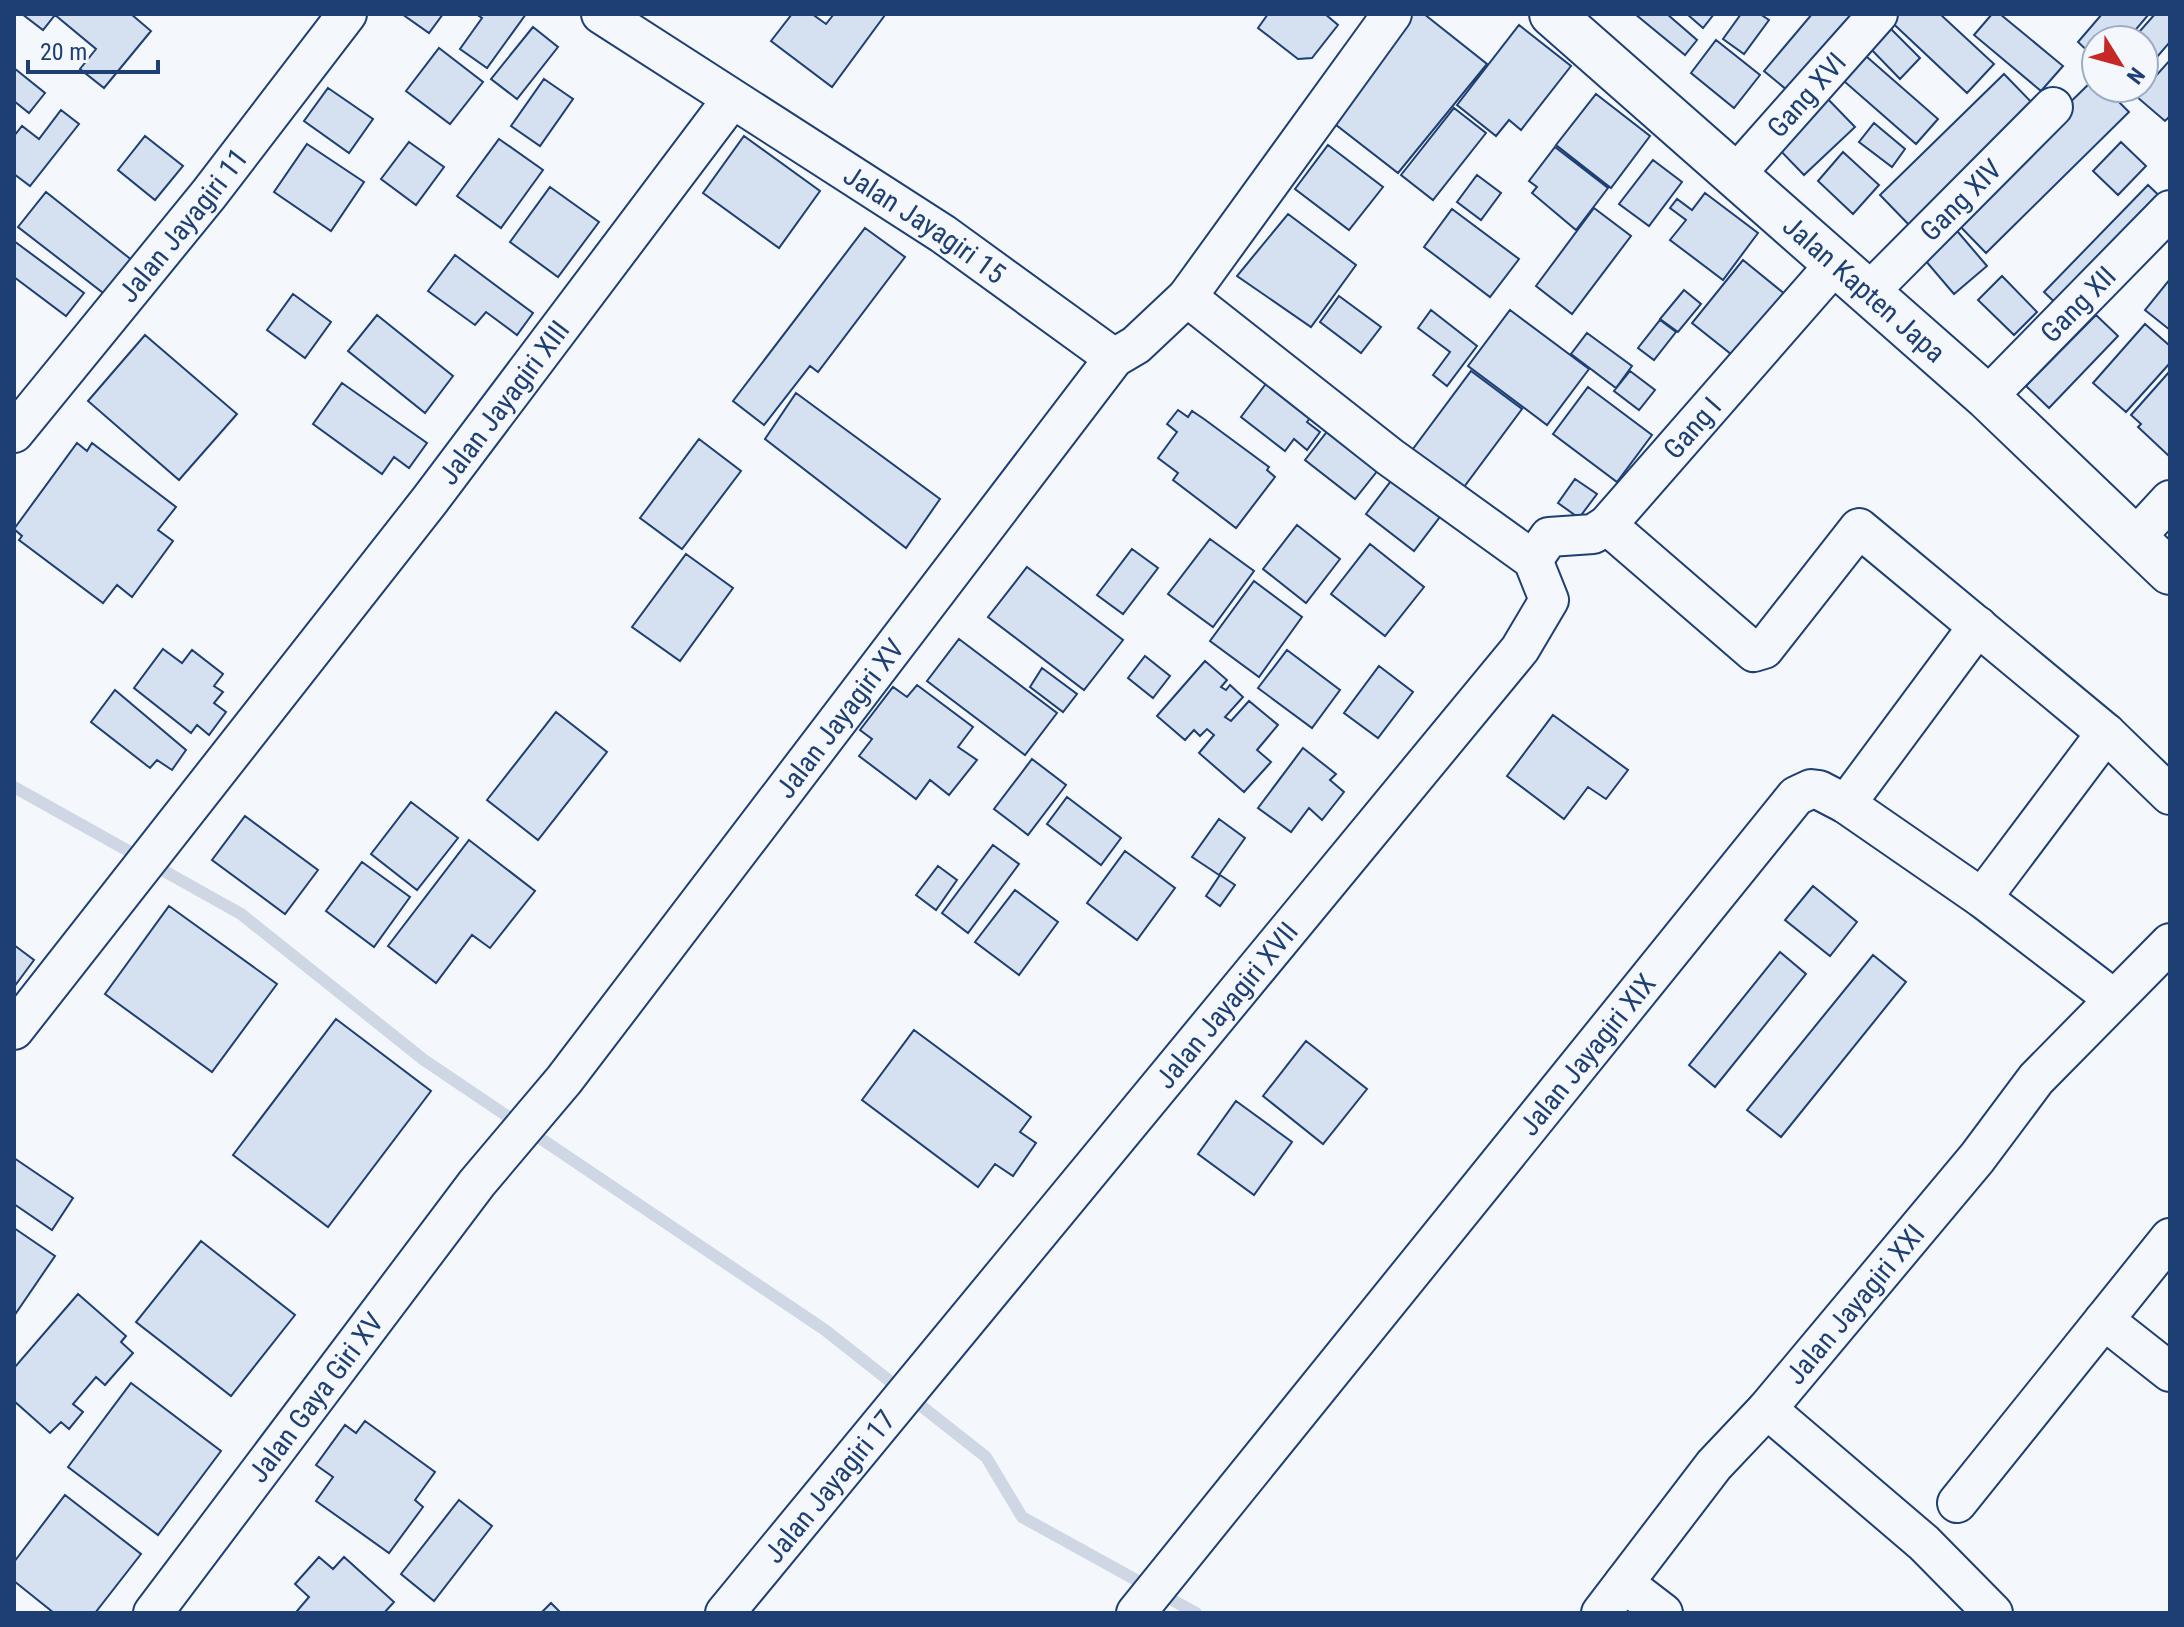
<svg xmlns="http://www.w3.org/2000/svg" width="2184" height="1627" font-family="'Roboto Condensed',sans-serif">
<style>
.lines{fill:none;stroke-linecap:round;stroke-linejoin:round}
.stream{stroke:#cfd7e4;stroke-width:12}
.building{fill:#d5e0f0;stroke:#1d3f73;stroke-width:2}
.minor-casing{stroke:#1d3f73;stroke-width:42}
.tertiary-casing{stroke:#1d3f73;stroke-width:48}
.minor{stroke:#f4f7fb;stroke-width:38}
.tertiary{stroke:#f4f7fb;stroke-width:44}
.labels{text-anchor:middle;stroke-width:6;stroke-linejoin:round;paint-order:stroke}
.street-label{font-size:28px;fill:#1d3f73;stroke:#f4f7fb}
</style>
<rect width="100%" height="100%" fill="#f4f7fb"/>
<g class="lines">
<!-- stream -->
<path class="stream" d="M14 787 241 914 424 1060 825 1330 986 1457 1022 1517 1196 1613"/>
</g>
<!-- building -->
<path class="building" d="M22 14H131L151 31 104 88 80 69 96 49 55 15 43 30Z
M402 14H443L429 33Z
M476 14H526L487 68 460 49 482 18Z
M792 14H812L826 24 834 14 885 15 832 87 771 41Z
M1268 14H1325L1338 25 1312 58 1298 59 1258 28Z
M1411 14H1424L1487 64 1398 173 1331 121Z
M1635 14H1667L1697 40 1685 55Z
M1687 14H1714L1703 28Z
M1741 14H1760L1769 20 1744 54 1723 39Z
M1812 14H1871L1799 100 1764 71Z
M1883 14H1940L1994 64 1967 93Z
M1992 14H2000L2063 66 2041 91 1974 35Z
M2102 14H2149L2127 40H2096V59L2078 42Z
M2155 14H2170V42L2144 72V40H2132Z
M1885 23 1920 58 1900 79 1865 43Z
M1519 25 1571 66 1521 130 1509 120 1496 136 1457 105Z
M533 27 558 47 517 99 491 79Z
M1716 40 1760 75 1734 108 1691 73Z
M439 48 483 82 450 124 406 91Z
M1859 50 1938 119 1916 144 1837 75Z
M2170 60V116L2165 121 2137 97Z
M14 68 45 93 29 113 14 101Z
M2004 74 2037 108 1913 229 1880 195Z
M2095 78 2096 88H2105L2129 112 1986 253 1952 218Z
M544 79 573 99 540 146 511 126Z
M328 88 373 119 349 153 304 121Z
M1596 94 1650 136 1611 188 1556 145Z
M1823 94 1855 127 1804 175 1773 143Z
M1454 108 1486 133 1433 200 1401 175Z
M61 110 79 124 30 186 14 174V136L22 126 39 139Z
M1874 123 1905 149 1892 167 1859 142Z
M145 136 183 166 155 200 118 170Z
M744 136 820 191 779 248 703 193Z
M499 139 543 170 501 228 457 196Z
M409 142 444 167 416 205 381 179Z
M2121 142 2146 166 2118 195 2093 171Z
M307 144 364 182 331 231 274 192Z
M1328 145 1383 187 1349 230 1295 189Z
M1555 147 1608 188 1576 230 1532 193 1537 187 1529 181Z
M1843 152 1879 185 1853 214 1818 181Z
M1653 160 1682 182 1649 226 1619 204Z
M1477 175 1501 193 1481 220 1457 202Z
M2148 185 2168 204 2064 311 2044 292Z
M550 187 599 222 558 277 510 242Z
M46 192 138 265 111 299 18 227Z
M1705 193 1758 233 1723 280 1670 240 1686 220 1670 208 1677 199 1692 210Z
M1594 208 1631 236 1572 314 1536 286Z
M1452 209 1519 259 1490 297 1424 247Z
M1288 214 1356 265 1311 327 1237 276Z
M1952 225 1987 266 1954 294 1919 253Z
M865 228 905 257 818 372 810 366 764 425 733 401Z
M14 241 84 293 66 316 14 277Z
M455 255 533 313 517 335 486 312 475 325 428 291Z
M1743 260 1786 295 1736 358 1692 323Z
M2002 276 2037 312 2014 335 1978 300Z
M2170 279V330L2145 310Z
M1684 290 1701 304 1678 332 1660 319Z
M293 294 331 322 305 358 267 330Z
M1339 296 1381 327 1361 353 1320 322Z
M1431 310 1477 346 1447 386 1433 375 1450 352 1418 328Z
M1510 310 1589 369 1547 425 1468 366Z
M377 315 453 376 425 413 348 351Z
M2096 315 2118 336 2049 408 2026 386Z
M1660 320 1676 332 1654 360 1638 348Z
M2145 324 2170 346V363L2126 412 2093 383Z
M1587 333 1632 366 1616 388 1571 354Z
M145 335 237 414 179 480 88 401Z
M1471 371 1522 409 1458 495 1407 457Z
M1630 371 1655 390 1639 410 1614 391Z
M2170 371V457L2138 427 2141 424 2131 415Z
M1274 373 1318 407 1307 422 1320 432 1307 450 1294 439 1285 451 1241 417Z
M342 383 427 443 409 468 394 457 382 474 313 424Z
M1588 387 1652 435 1617 482 1553 434Z
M796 393 940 499 906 548 765 439Z
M1178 410 1188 417 1192 411 1204 419 1269 467 1267 470 1275 477 1236 528 1173 480 1178 473 1158 458 1177 432 1167 424Z
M1336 420 1386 460 1355 499 1305 460Z
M699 439 741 471 682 549 640 518Z
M77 443 87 451 92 443 176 507 158 530 173 541 132 597 117 585 103 603 19 540 22 536 14 529Z
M1400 469 1449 505 1414 551 1366 514Z
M1575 479 1597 494 1579 518 1558 503Z
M1297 525 1340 559 1306 603 1263 569Z
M1210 539 1254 571 1213 627 1168 594Z
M1370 544 1424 587 1385 636 1331 594Z
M1132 549 1158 568 1123 614 1097 595Z
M686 554 733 588 680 661 632 627Z
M1027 567 1123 640 1084 690 988 617Z
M1254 581 1302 617 1259 677 1210 641Z
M959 639 1057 713 1025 755 927 681Z
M163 649 182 663 192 650 223 674 214 686 223 692 214 703 226 712 209 735 197 725 191 733 134 688Z
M1287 650 1340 690 1312 728 1258 688Z
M1145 656 1170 676 1153 698 1128 678Z
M1205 661 1227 680 1221 687 1226 690 1230 685 1243 697 1225 717 1231 721 1249 701 1278 725 1257 750 1271 762 1244 792 1199 753 1214 735 1207 729 1200 736 1194 730 1185 740 1157 716Z
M1379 666 1413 692 1378 738 1344 713Z
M1042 668 1077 694 1063 712 1030 687Z
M917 685 973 727 958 747 977 760 949 795 930 780 916 799 859 756 872 739 860 730 893 687 907 697Z
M115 690 186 750 172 770 157 760 150 768 91 722Z
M556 712 607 752 538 840 487 800Z
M1553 715 1628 770 1606 799 1588 787 1564 819 1507 776Z
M1303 748 1336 774 1330 780 1344 792 1322 820 1309 808 1291 832 1258 808Z
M1032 759 1066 785 1028 835 994 809Z
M1067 797 1121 838 1101 865 1047 824Z
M411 802 458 838 417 890 371 854Z
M245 816 318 870 285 914 212 860Z
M1219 819 1245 838 1219 875 1192 857Z
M469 840 535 891 490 948 472 935 436 983 388 946Z
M993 845 1019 864 968 933 942 913Z
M1125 851 1175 888 1137 940 1087 903Z
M362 862 410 897 374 947 326 911Z
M938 866 957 880 936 910 916 895Z
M1220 875 1235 885 1220 906 1206 896Z
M1813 886 1857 922 1830 956 1785 920Z
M1015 890 1058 922 1019 975 975 942Z
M169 906 277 984 212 1072 105 994Z
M14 945 34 960 14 987Z
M1780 952 1806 974 1715 1087 1689 1065Z
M1873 955 1906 982 1781 1137 1747 1110Z
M336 1019 431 1091 328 1227 233 1155Z
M914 1030 1031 1117 1020 1132 1036 1143 1013 1176 995 1164 978 1187 862 1100Z
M1306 1041 1367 1089 1323 1144 1263 1096Z
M1236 1101 1292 1142 1254 1195 1198 1154Z
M14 1158 73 1198 52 1230 14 1204Z
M14 1228 55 1256 14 1316Z
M201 1241 295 1315 231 1396 136 1322Z
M78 1294 126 1336 121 1342 133 1353 105 1385 96 1377 73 1404 83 1412 69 1429 61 1422 50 1433 14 1401V1368Z
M131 1383 221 1451 158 1535 68 1467Z
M365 1421 435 1472 415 1500 423 1507 389 1553 316 1501 333 1477 316 1465 345 1425 356 1433Z
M65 1495 141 1554 95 1613H54L14 1581V1562Z
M459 1500 492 1526 434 1601 401 1574Z
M319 1557 333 1569 344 1557 394 1602 384 1613H300L297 1611 309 1597 295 1584Z
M551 1603 561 1613H541Z"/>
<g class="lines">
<defs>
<g id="minor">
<path id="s1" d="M601 14 943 234 1114 358"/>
<path id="s2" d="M1736 174 1878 14"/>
<path id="s3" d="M1869 292 2053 107"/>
<path id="s4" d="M1987 397 2170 210"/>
<path id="s5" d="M14 433 209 194 347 14"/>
<path d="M1607 525 1754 652 1764 649 1859 528 2106 733 2170 795"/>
<path d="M2134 539 2170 500"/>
<path id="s6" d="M1533 560 1549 537 1593 534 1607 525 1837 262"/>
<path d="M1846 804 1978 626"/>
<path d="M1982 898 2106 733"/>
<path id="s7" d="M14 1030 430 500 732 99"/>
<path d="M2104 1320 2170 1372"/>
<path d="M1767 1409 1924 1543 1993 1613"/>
<path d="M1957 1503 2170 1238"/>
<path d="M1624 1583 1663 1613"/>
<path id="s8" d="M153 1613 477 1183 564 1080 1114 358 1136 345 1187 297 1392 14"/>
<path id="s9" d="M725 1613 1520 649 1549 600 1533 560 1390 457 1187 297"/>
<path id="s10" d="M1136 1613 1796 796 1811 789 1819 790 1846 804 1982 898 2114 999"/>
<path id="s11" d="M1601 1613 1714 1465 1767 1409 1977 1158 2036 1079 2170 943"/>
</g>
<g id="tertiary">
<path id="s12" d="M1552 14 1987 397 2170 572"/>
</g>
</defs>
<!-- minor casing -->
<use href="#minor" class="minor-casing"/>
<!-- tertiary casing -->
<use href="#tertiary" class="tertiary-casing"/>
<!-- minor -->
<use href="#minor" class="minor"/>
<!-- tertiary -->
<use href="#tertiary" class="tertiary"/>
</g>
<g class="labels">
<!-- street labels -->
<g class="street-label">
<text dy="10" stroke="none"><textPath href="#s2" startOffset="106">Gang XVI</textPath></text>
<text dy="10" stroke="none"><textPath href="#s3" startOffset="130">Gang XIV</textPath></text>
<text dy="10" stroke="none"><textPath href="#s5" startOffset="268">Jalan Jayagiri 11</textPath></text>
<text dy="10" stroke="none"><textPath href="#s1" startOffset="386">Jalan Jayagiri 15</textPath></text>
<text dy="10" stroke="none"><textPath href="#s12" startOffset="416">Jalan Kapten Japa</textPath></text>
<text dy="10" stroke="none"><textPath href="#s4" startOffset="130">Gang XII</textPath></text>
<text dy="10" stroke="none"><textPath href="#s7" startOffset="796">Jalan Jayagiri XIII</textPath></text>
<text dy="10" stroke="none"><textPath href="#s6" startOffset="218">Gang I</textPath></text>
<text dy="10" stroke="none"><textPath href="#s8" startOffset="1128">Jalan Jayagiri XV</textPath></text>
<text dy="10" stroke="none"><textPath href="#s9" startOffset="788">Jalan Jayagiri XVII</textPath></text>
<text dy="10" stroke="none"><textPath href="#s10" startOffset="718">Jalan Jayagiri XIX</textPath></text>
<text dy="10" stroke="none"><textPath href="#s11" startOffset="400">Jalan Jayagiri XXI</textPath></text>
<text dy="10" stroke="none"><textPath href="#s8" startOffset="270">Jalan Gaya Giri XV</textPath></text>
<text dy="10" stroke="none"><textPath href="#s9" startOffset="164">Jalan Jayagiri 17</textPath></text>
</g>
</g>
<!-- border -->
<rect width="2184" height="1627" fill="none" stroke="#1d3f73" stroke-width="32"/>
<!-- north arrow -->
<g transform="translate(2120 64) rotate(127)"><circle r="38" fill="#f4f7fb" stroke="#9eadc5" stroke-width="2"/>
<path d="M0-6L14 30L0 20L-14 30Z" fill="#c62828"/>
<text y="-12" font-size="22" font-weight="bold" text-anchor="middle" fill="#1d3f73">N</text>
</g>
<!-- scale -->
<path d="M28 60v12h130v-12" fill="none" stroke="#1d3f73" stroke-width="4"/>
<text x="40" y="60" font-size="24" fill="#1d3f73" stroke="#f4f7fb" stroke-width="6" paint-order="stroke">20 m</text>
</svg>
